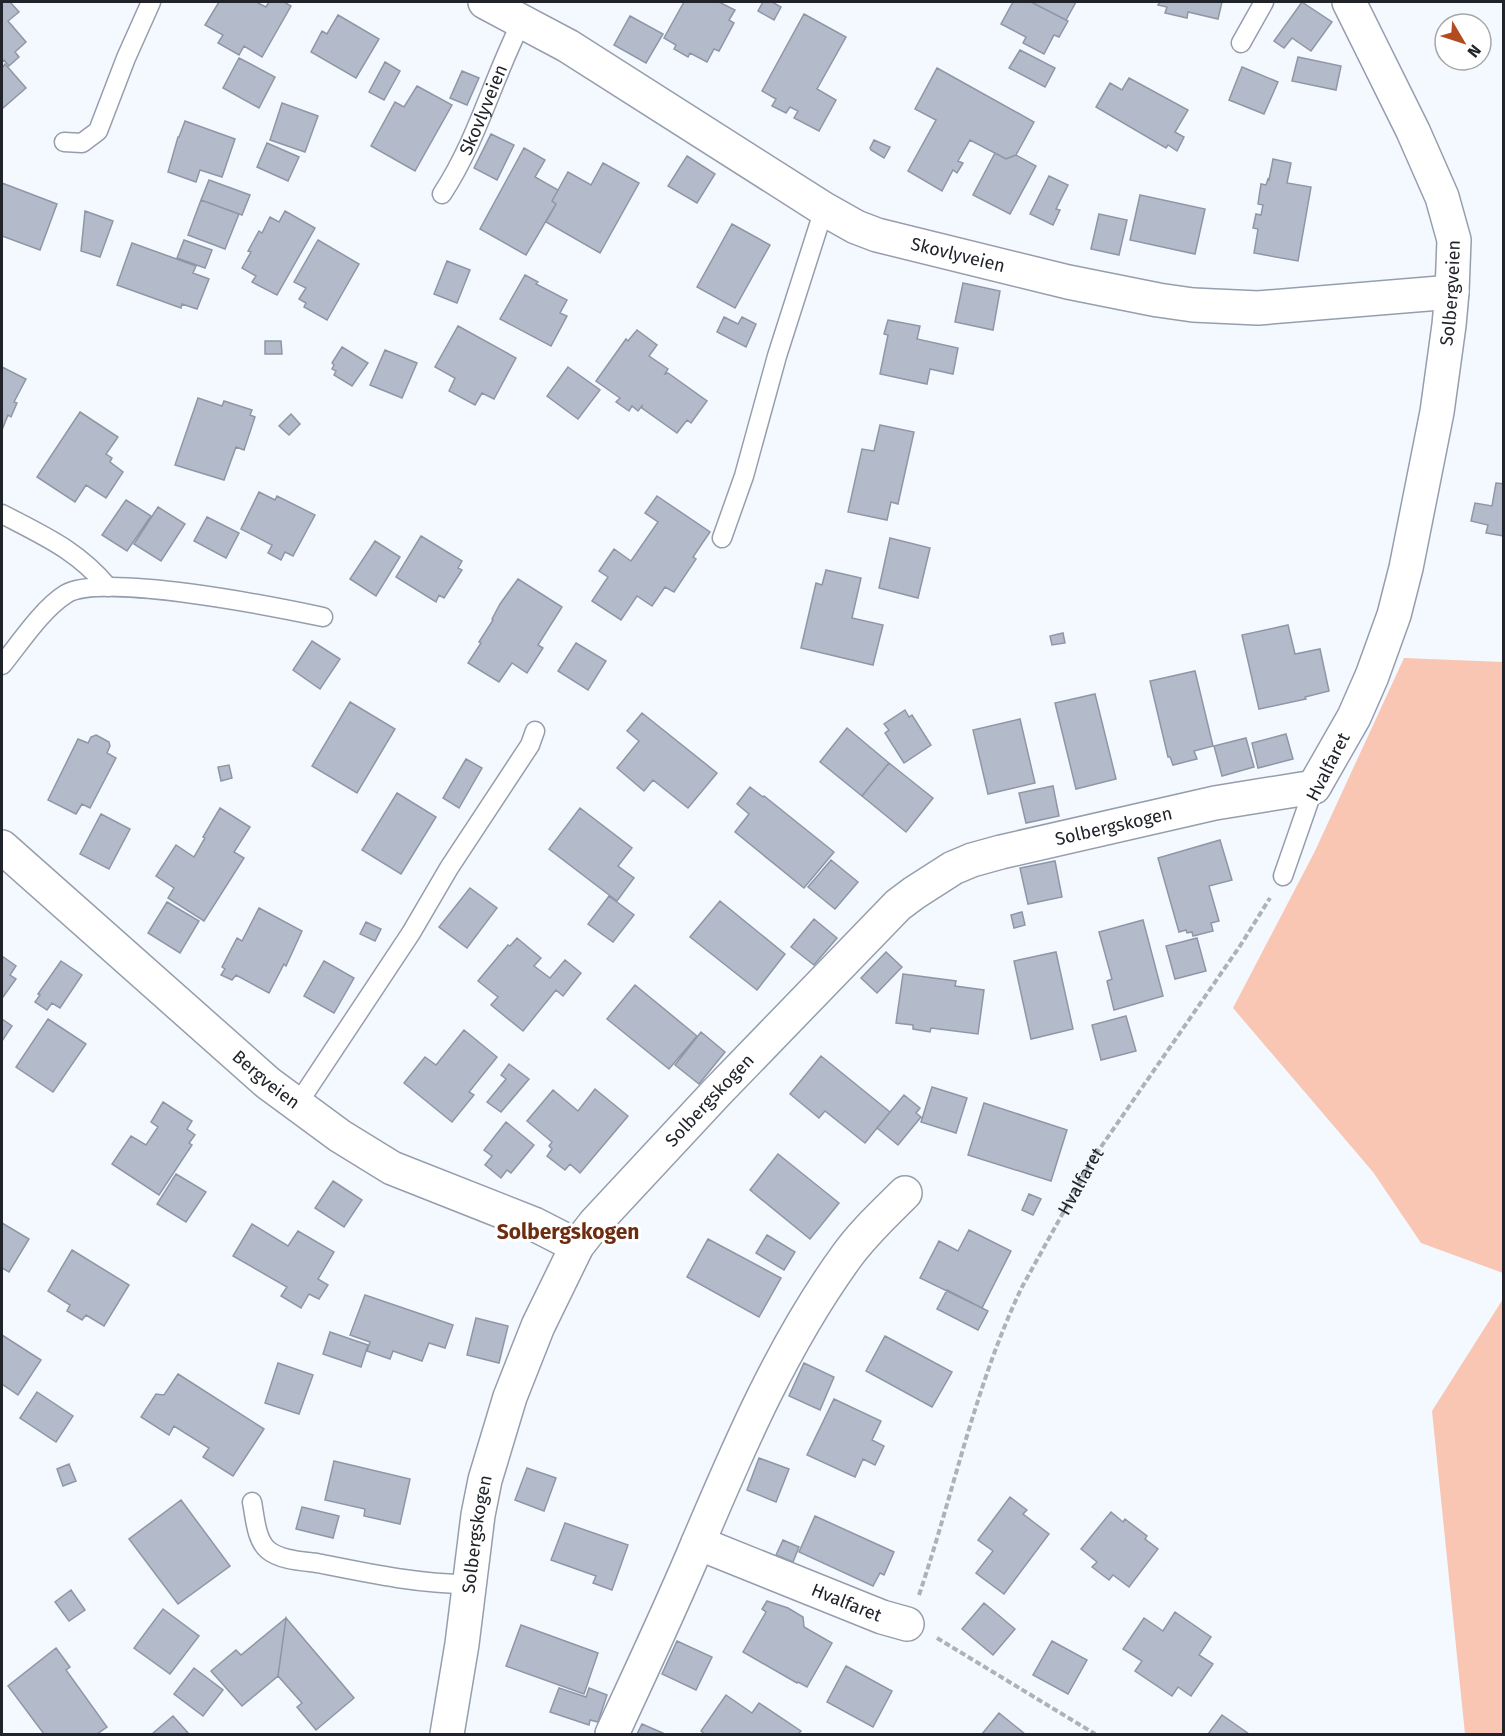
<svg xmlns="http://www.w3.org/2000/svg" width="1505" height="1736" font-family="'Fira Sans',sans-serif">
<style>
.green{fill:#f8c6b3}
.building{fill:#b3bbcb;stroke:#8f96a6;stroke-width:1.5}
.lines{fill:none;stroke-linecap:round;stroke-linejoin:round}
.service-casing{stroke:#969ead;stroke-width:21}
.minor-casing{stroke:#969ead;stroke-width:36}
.path{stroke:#aeb1b8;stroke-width:4;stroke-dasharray:6 3;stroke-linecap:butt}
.service{stroke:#fff;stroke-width:18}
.minor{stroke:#fff;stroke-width:33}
.labels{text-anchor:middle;stroke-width:6;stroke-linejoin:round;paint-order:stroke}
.street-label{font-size:18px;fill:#202329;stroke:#fff}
.quarter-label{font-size:21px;font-weight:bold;fill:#6d2d11;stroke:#fff}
</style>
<rect width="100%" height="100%" fill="#f4f8ff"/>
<!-- green -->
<path class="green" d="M1404 658 1503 662V1273L1421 1243 1373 1172 1233 1008 1315 851Z
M1503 1299V1734H1465L1432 1411Z"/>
<!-- building -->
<path class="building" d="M2 2H10L19 12 8 21 26 42 15 52 19 57 9 66 4 60 2 63Z
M219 2H256L266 7 269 2H284L291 6 262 57 244 46 239 55 218 43 223 35 205 25Z
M684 2H719L735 10 729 20 734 23 719 51 714 49 707 62 690 53 688 57 674 49 676 45 664 38Z
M763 2H772L781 7 774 20 758 11Z
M1013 2H1031L1068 21 1059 37 1054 35 1044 54 1023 43 1026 37 1001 24Z
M1031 2H1076L1066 20Z
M1160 2H1222L1218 19 1188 12 1187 18 1165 13 1167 7 1158 5Z
M1302 2 1332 22 1311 51 1292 38 1284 48 1274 41Z
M804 14 846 37 817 89 836 100 819 131 794 118 798 111 790 107 786 113 772 106 776 99 762 91Z
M338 15 379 39 356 78 311 52 322 31 327 34Z
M630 16 663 34 646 63 614 45Z
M1020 50 1055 68 1045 87 1009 68Z
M1298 57 1341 66 1336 90 1292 81Z
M239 58 275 77 259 108 223 88Z
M385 62 400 71 384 100 369 92Z
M5 64 26 88 3 108 2 106V68Z
M1242 67 1278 82 1264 114 1229 100Z
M937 68 1034 122 1016 155 1006 159 970 140 958 161 963 163 957 173 953 170 942 191 908 171 936 120 915 109Z
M462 71 479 78 467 105 450 98Z
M1129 78 1188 110 1175 132 1184 137 1177 151 1168 145 1166 148 1096 107 1110 83 1122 90Z
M417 86 452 105 415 171 371 146 395 102 404 107Z
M282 103 318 116 305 152 270 140Z
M185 121 235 139 222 177 200 170 196 182 168 172 178 137H179Z
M491 134 514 145 497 180 474 168Z
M874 140 890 147 884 158 871 150 870 148Z
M267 143 299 157 288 181 257 167Z
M524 148 545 160 535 177 558 190 552 201 556 204 526 255 480 229Z
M995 153 1006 159 1016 155 1036 166 1010 214 973 195Z
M687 156 715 174 697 203 668 186Z
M1273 159 1291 163 1287 183 1311 187 1298 261 1254 253 1258 229 1253 228 1256 214 1261 215 1263 205 1258 204 1261 184 1266 185 1268 179 1269 180Z
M603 163 639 183 600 253 546 222 556 204 552 201 568 172 591 185Z
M1049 176 1068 185 1056 209 1060 210 1053 225 1030 214Z
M209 180 250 195 242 215 201 200Z
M2 183 57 204 40 250 2 236Z
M1140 195 1205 209 1195 254 1130 240Z
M201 200 239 214 225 249 188 235Z
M85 211 113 221 100 257 81 251Z
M285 211 315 228 277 295 252 282 256 276 242 268 251 252 248 251 259 231 262 233 270 217 279 222Z
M1099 214 1127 220 1119 255 1091 249Z
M732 224 770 245 735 308 697 287Z
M184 240 212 250 205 268 177 258Z
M318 240 359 264 327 320 304 307 306 303 299 299 306 288 294 282Z
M132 243 196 266 193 273 209 279 197 309 182 304 181 308 117 285Z
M447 261 470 270 457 303 434 294Z
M525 275 538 282 536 284 567 300 560 313 567 316 551 346 500 319Z
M963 283 1000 291 993 330 955 322Z
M724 317 738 324 742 317 756 324 746 347 717 332Z
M888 320 920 326 917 339 958 348 953 374 930 369 927 384 880 374 888 335 884 334Z
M458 326 516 358 494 399 482 393 475 405 449 391 455 378 435 367Z
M637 330 657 345 649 356 668 369 665 374 668 373 707 401 691 423 687 420 677 433 642 408V406L638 411 632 406 629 411 616 402 620 398 596 381 626 339 628 341Z
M265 341H281L282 354H265Z
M342 347 368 363 352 386 334 375 336 371 332 369 334 365 332 363Z
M385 350 417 363 402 398 370 385Z
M2 367 26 379 14 402 17 403 11 417 8 415 2 430Z
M568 367 600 390 578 419 547 396Z
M198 398 222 406 224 401 252 410 250 415 255 417 244 450 236 447 224 480 175 465Z
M80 412 118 437 106 454 112 458 110 462 123 472 106 498 86 485 75 502 37 477Z
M291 414 300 424 289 435 279 426Z
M880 425 914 432 898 504 891 502 887 520 848 512 862 449 874 451Z
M1496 483 1504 484V536L1486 533 1488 525 1471 521 1475 503 1492 506Z
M259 492 275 500 277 496 315 515 293 556 285 552 281 560 268 553 272 545 241 529Z
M657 496 710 532 693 557 696 559 674 592 665 587 652 606 637 596 621 620 592 601 608 577 599 571 614 549 631 561 658 522 645 513Z
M126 500 151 516 127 551 102 535Z
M158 507 185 524 161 561 134 544Z
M207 517 239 533 226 558 194 541Z
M421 536 462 561 458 568 462 570 444 598 439 595 436 602 396 577Z
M890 538 930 548 918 598 879 588Z
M375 541 400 557 376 596 350 579Z
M826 570 861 578 852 618 883 625 873 665 801 648 816 583 822 585Z
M518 579 562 607 538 645 543 648 527 673 512 663 499 682 468 663 481 643 479 642 493 620 492 619 500 604Z
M1288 625 1295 654 1320 649 1329 691 1305 697 1306 699 1259 709 1242 635Z
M1063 633 1065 643 1052 645 1050 636Z
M312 641 340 659 320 689 293 670Z
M576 643 606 661 588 690 558 671Z
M1195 671 1213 746 1194 751 1197 759 1173 765 1170 757H1168L1150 681Z
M1095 694 1116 779 1076 789 1055 703Z
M350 702 395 729 357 793 312 766Z
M905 710 909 717 912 715 931 745 904 763 885 733 889 730 884 724Z
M642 713 717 773 688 808 653 780 644 791 617 768 639 741 627 731Z
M1020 719 1035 783 988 794 973 730Z
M847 728 889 763 862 796 820 762Z
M1286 734 1293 759 1258 768 1252 743Z
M96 735 109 742 110 746 107 753 116 758 90 808 82 804 76 814 48 800 78 739 88 743 91 737Z
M1246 738 1254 767 1222 776 1214 746Z
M466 759 482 768 459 808 443 798Z
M889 763 933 798 906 832 862 796Z
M229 765 232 778 221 781 218 767Z
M1053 786 1059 816 1026 823 1019 793Z
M750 787 763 797 764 796 834 852 804 888 735 832 749 814 737 804Z
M397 793 436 817 401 874 362 850Z
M220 808 250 827 234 852 244 858 204 921 168 898 174 888 156 876 176 845 194 857 205 838 203 837Z
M580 808 632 848 618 866 634 878 617 901 549 849Z
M101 814 130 829 109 869 80 854Z
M1220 840 1232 880 1209 886 1219 921 1211 923 1213 931 1193 936 1192 932 1187 933 1186 930 1179 932 1158 858Z
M831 860 858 882 835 909 808 887Z
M1055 861 1062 897 1028 904 1020 868Z
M470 888 497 908 467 948 439 927Z
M609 896 634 915 613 942 588 924Z
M720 901 785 954 757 990 690 937Z
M167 902 199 921 180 953 148 933Z
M259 908 302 931 286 966 284 964 269 993 236 975 232 980 221 975 225 969 222 967 237 938 242 941Z
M1022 912 1025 925 1014 928 1011 915Z
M814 919 837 938 814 965 791 947Z
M1143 920 1163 996 1114 1010 1107 981 1112 979 1099 932Z
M366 922 381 929 375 941 360 934Z
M517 938 541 958 534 966 550 978 565 960 581 973 563 996 556 990 523 1031 491 1005 498 997 478 981 508 945 510 946Z
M1197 938 1206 971 1175 979 1166 946Z
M886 952 902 967 877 993 861 978Z
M1056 952 1073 1029 1031 1039 1014 961Z
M2 956 16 966 10 975 16 979 3 997 2 996Z
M61 961 82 975 60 1008 52 1003 47 1010 35 1002 40 995 38 994Z
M324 961 354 978 334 1013 304 996Z
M903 974 956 981 955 986 984 990 978 1034 931 1028 930 1032 913 1029V1025L896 1023Z
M635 985 697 1036 669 1069 607 1019Z
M1126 1016 1136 1051 1101 1060 1092 1025Z
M2 1019 12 1026 2 1041Z
M48 1019 86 1044 53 1092 16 1067Z
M464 1030 497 1057 469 1092 474 1095 452 1122 404 1083 425 1057 436 1065Z
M701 1032 725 1052 699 1084 675 1065Z
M821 1056 890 1112 865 1143 825 1111 819 1118 790 1094Z
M509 1064 529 1079 501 1112 487 1102 506 1079 501 1075Z
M932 1087 967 1098 956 1133 921 1122Z
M595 1089 628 1116 580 1173 570 1164 565 1170 547 1156 552 1149 549 1146 552 1142 527 1121 553 1090 578 1111Z
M904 1095 920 1108 916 1113 921 1117 898 1145 877 1128Z
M163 1102 192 1121 187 1129 195 1135 189 1143 192 1145 159 1195 112 1164 131 1136 146 1145 158 1127 151 1122Z
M984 1103 1067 1130 1051 1181 968 1155Z
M506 1122 534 1145 511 1173 507 1170 501 1178 485 1165 492 1156 484 1150Z
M778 1154 839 1203 810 1239 750 1190Z
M176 1174 206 1192 186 1222 157 1204Z
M333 1181 362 1200 344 1227 315 1208Z
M1029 1194 1041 1199 1033 1215 1022 1210Z
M2 1223 29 1239 9 1272 2 1268Z
M252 1224 288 1246 298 1231 334 1252 318 1279 328 1285 319 1299 309 1294 301 1308 281 1296 287 1287 233 1256Z
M969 1230 1011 1251 982 1308 920 1278 939 1241 958 1251Z
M767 1235 795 1252 784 1270 756 1253Z
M708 1239 781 1278 759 1317 687 1277Z
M72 1250 129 1285 104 1326 86 1315 82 1320 67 1311 70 1305 48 1291Z
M947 1290 988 1311 978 1330 937 1309Z
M365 1295 453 1325 445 1348 429 1343 422 1361 393 1351 390 1359 367 1351 370 1342 350 1335Z
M476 1318 508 1326 499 1363 467 1355Z
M330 1332 368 1345 361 1367 323 1354Z
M2 1335 41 1360 18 1395 2 1384Z
M885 1336 952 1372 932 1407 866 1371Z
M278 1363 313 1375 299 1414 265 1403Z
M804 1363 834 1377 820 1410 789 1396Z
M178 1374 264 1429 233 1476 203 1457 209 1448 174 1426 169 1435 141 1417 156 1394 164 1395Z
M37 1392 73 1416 56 1442 20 1418Z
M834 1399 881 1421 872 1440 884 1446 875 1465 863 1459 855 1477 807 1455Z
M759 1458 789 1469 776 1502 747 1490Z
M334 1461 410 1479 400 1524 364 1516 365 1509 325 1500Z
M69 1464 76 1481 63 1486 57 1469Z
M527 1468 556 1478 544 1511 515 1500Z
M1010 1497 1027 1510 1023 1514 1049 1534 1004 1594 976 1573 993 1551 978 1540Z
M181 1500 230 1566 178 1604 129 1539Z
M302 1507 339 1516 333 1538 296 1529Z
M1111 1512 1123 1522 1125 1519 1147 1536 1145 1539 1158 1549 1129 1587 1113 1575 1109 1580 1092 1567 1097 1562 1081 1549Z
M815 1516 894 1552 884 1575 880 1573 873 1586 799 1552Z
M565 1523 628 1545 612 1590 593 1583 596 1576 551 1560Z
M783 1540 799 1547 793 1562 776 1555Z
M71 1590 85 1610 69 1621 55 1602Z
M767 1601 788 1608 803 1617 804 1627 832 1643 807 1687 798 1682 797 1683 743 1652 766 1612 762 1609Z
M984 1603 1015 1629 993 1655 962 1629Z
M163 1609 199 1636 170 1674 134 1648Z
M1175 1612 1211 1637 1199 1655 1213 1664 1191 1696 1178 1687 1172 1696 1135 1671 1142 1661 1123 1649 1144 1618 1163 1631Z
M286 1618 278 1676 242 1706 211 1671 236 1650 241 1655Z
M286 1618 354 1698 316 1730 297 1707 302 1703 278 1676Z
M521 1625 598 1653 584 1694 506 1666Z
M677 1641 712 1657 696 1690 662 1674Z
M1052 1641 1087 1660 1068 1694 1033 1675Z
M56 1648 70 1667 66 1670 107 1727 97 1734H44L8 1686Z
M846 1666 892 1691 873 1727 827 1702Z
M194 1668 223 1690 203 1716 174 1694Z
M559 1688 586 1697 589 1688 607 1695 598 1722 590 1720 589 1725 550 1712Z
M726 1695 752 1713 759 1703 801 1731 798 1734H705L701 1731Z
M999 1713 1025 1734H982Z
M1222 1715 1249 1734H1208Z
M173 1716 189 1734H152Z
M642 1724 665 1734H637Z"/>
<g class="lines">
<defs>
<g id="service">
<path d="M1241 43 1264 2"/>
<path d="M64 142 82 143 98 131 126 58 151 2"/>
<path id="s2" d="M442 194C477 141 493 78 522 21"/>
<path d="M2 514C44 536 77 550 108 587"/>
<path d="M722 538 744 476 777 356 824 209"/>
<path d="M2 665C20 643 42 609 66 594 102 572 276 607 323 617"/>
<path d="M1283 876 1314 787"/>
<path d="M297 1105 411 933 449 868 530 745 535 731"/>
<path d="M252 1502C255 1517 256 1540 268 1550 280 1560 302 1561 317 1563 367 1573 418 1584 469 1584"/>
</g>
<g id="minor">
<path id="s3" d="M485 2 568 46 824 209 856 227 877 235 1068 282 1158 300 1193 305 1258 308 1452 292"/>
<path id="s4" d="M2 847 268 1083 340 1136 392 1168 534 1224 577 1246"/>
<path id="s5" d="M698 1543 882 1617 907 1624"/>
<path id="s6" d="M447 1734 462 1644 478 1515 485 1480 510 1397 538 1326 577 1246 595 1223 717 1092 898 905 914 893 953 868 972 860 1001 852 1215 803 1314 787 1354 717 1372 676 1394 615 1406 568 1437 412 1449 325 1452 292 1454 240 1442 197 1413 131 1349 2"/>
<path d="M612 1734C641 1671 671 1608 698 1543 740 1444 783 1344 846 1257 863 1233 885 1213 905 1193"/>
</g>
</defs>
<!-- service casing -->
<use href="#service" class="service-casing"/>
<!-- minor casing -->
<use href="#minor" class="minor-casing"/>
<!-- path -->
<g class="path">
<path id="s1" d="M919 1595C954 1492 975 1385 1022 1287L1094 1157 1240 946 1270 898"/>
<path d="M937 1638 1095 1734"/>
</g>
<!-- service -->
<use href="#service" class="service"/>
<!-- minor -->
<use href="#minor" class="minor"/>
</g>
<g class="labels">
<!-- street labels -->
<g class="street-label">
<text dy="6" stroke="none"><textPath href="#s2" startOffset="94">Skovlyveien</textPath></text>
<text dy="6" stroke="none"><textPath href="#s3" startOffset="540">Skovlyveien</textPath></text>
<text dy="6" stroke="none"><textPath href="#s6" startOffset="1932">Solbergveien</textPath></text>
<text transform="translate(1328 767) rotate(-63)" y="6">Hvalfaret</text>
<text dy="6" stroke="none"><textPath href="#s6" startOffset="1210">Solbergskogen</textPath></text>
<text dy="6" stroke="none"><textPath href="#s4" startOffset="352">Bergveien</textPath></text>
<text dy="6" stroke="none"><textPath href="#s6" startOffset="706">Solbergskogen</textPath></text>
<text dy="6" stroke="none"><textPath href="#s1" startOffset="446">Hvalfaret</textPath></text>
<text dy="6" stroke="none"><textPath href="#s6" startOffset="202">Solbergskogen</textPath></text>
<text dy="6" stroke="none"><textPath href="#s5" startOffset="160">Hvalfaret</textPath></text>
</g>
<!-- quarter labels -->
<g class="quarter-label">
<text x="568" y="1239">Solbergskogen</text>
</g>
</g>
<!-- border -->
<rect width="1505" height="1736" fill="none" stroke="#202329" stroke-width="6"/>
<!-- north arrow -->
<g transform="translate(1463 42) rotate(129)"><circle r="28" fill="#ffffff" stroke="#a6a7a9" stroke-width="1.5"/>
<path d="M0-4.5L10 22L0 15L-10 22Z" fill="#b24c20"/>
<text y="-9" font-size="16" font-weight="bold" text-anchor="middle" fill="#202329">N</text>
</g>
</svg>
